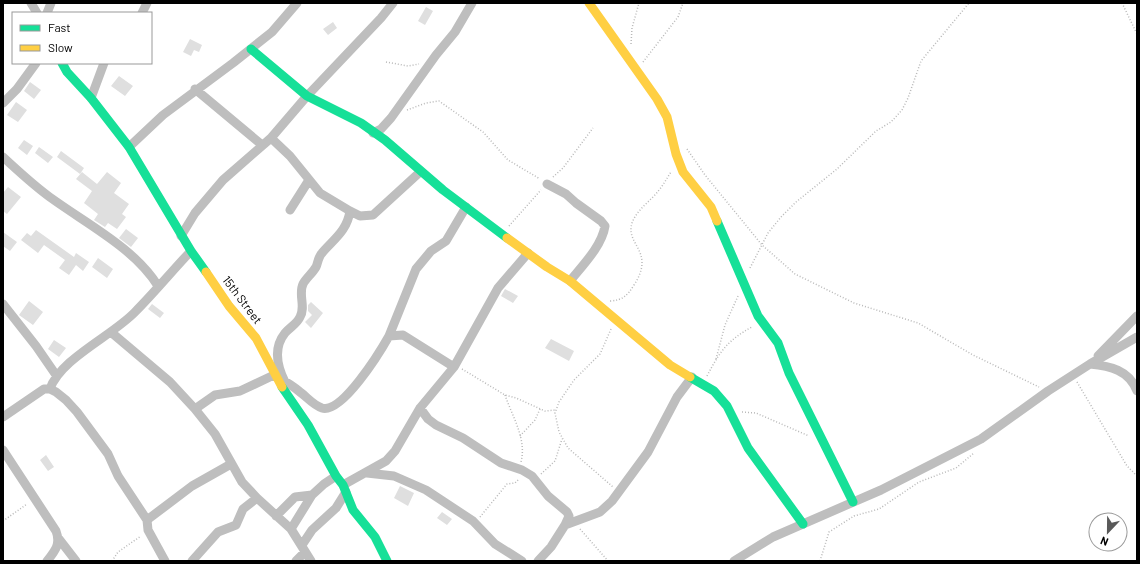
<svg xmlns="http://www.w3.org/2000/svg" width="1140" height="564" font-family="Barlow,sans-serif">
<style>
.building{fill:#dfdfdf}
.lines{fill:none;stroke-linecap:round;stroke-linejoin:round}
.path{stroke:#b9b9b9;stroke-width:1.5;stroke-dasharray:1 2;stroke-linecap:butt}
.street{stroke:#bebebe;stroke-width:9}
.fast{stroke:#16e098;stroke-width:9}
.slow{stroke:#ffcf43;stroke-width:9}
.labels{text-anchor:middle;stroke-width:3;stroke-linejoin:round;paint-order:stroke}
.street-label{font-size:12px;fill:#000;stroke:#fff}
</style>
<rect width="100%" height="100%" fill="#fff"/>
<!-- building -->
<path class="building" d="M426 7 433 11 425 25 418 21Z
M333 22 337 28 328 35 323 29Z
M190 39 202 45 199 52 194 50 191 56 183 52Z
M119 76 133 86 125 96 111 86Z
M30 82 41 90 34 99 24 91Z
M16 102 27 110 18 122 7 115Z
M24 140 33 146 27 155 18 148Z
M39 147 53 157 48 163 35 153Z
M61 151 84 168 80 174 57 157Z
M82 172 97 184 107 172 121 183 114 193 129 204 122 214 126 217 117 229 108 223 105 227 94 220 98 214 84 203 92 191 76 179Z
M8 187 21 197 7 214 3 211V193Z
M126 229 138 238 131 247 119 238Z
M36 230 74 257 76 253 89 262 83 271 76 265 69 275 59 268 65 260 44 245 38 253 21 240 27 233 31 236Z
M3 232 17 242 10 251 3 246Z
M98 258 113 269 107 278 92 267Z
M505 289 518 296 513 303 501 296Z
M29 301 43 312 33 325 19 315Z
M311 302 323 313 311 328 305 322 312 315 308 311V305Z
M152 304 164 313 160 318 148 309Z
M551 339 574 351 569 361 545 348Z
M54 340 66 348 59 357 48 349Z
M46 455 54 467 48 471 40 460Z
M400 486 414 493 408 506 394 498Z
M442 512 452 519 447 525 437 518Z"/>
<g class="lines">
<!-- path -->
<path class="path" d="M1122 3 1137 34
M631 44 632 28 639 3
M386 62 408 66 419 64
M643 62 678 17 683 3
M407 110 426 103 439 101 483 132 508 160 540 179
M687 149 705 175 762 245 795 274 854 303 918 323 973 355 1039 387
M553 177 563 168 593 128
M509 226 541 190
M750 268 768 233 781 217 796 202 837 169 876 131 891 122 902 110 908 98 921 61 969 3
M610 301C623 300 627 296 634 285 656 251 625 245 632 223 637 209 651 201 659 190 664 184 667 178 671 172
M611 329 600 354 574 380 559 402 555 413 559 432 568 448 613 487
M716 359 725 325 738 296
M462 369 505 395 516 398 545 411 555 410
M707 376C720 351 728 340 752 327
M1077 382 1127 466 1137 476
M505 395C512 416 527 439 521 462
M742 412 756 413 809 436
M520 436 535 420 540 409
M541 474 555 461 562 439
M480 517 507 484 515 483 519 479
M3 521 27 504
M580 529 608 561
M112 561 118 552 141 536
M820 561 829 532 854 516 879 509 919 482 956 468 974 453"/>
<!-- street -->
<path class="street" d="M31 3 37 13
M47 13 51 3
M142 13 147 3
M195 89 262 145
M91 98 104 63
M3 103 17 89 36 63
M373 133 381 129 391 118 436 55 455 32 472 3
M271 138 290 156 320 193 350 211 360 216 373 215 420 172
M129 147 163 115 233 63 272 32 297 3
M3 157C17 170 31 183 47 195 83 222 134 247 158 286
M547 184 566 194 576 203 601 221 605 226C602 246 582 266 570 281
M290 210 309 180
M181 236 195 213 223 180 271 138 307 96 381 18 393 3
M3 304 36 346 56 375
M112 333 170 382 195 409 215 434 242 482 257 498 291 529 311 561
M389 336 416 269 431 251 446 241 466 207
M1098 356 1137 316
M1090 364C1110 366 1129 370 1137 391
M285 382C277 366 273 348 285 333 290 327 297 324 300 317 306 307 298 294 303 284 306 278 312 274 316 267 318 263 318 257 322 253 334 239 347 231 350 211
M50 389C60 359 112 336 135 312 154 293 172 271 191 251
M420 408 428 419 436 425 463 438 501 463 522 470 532 476 548 496 567 512 569 516 565 525
M195 409 215 395 240 391 274 375C283 380 292 385 300 392 307 397 313 405 322 408 342 414 380 352 389 336L403 335 454 367
M3 417 44 389H50L56 392 66 400 77 412 108 454 118 476 147 520 148 530 165 561
M3 450 56 531C61 544 55 551 47 561
M367 473 394 476 426 490 473 521 495 544 522 561
M343 485 386 461 395 451 420 408 454 367 498 288 528 253
M276 516 295 497 312 495 324 484 336 476
M147 520 192 486 231 464
M291 529 312 495
M59 539 76 561
M302 545 312 530 336 508 346 492
M192 561 218 532 236 525 243 509 257 498
M296 561 305 552
M538 561 551 547 565 525 600 512 612 501 648 452 677 397 692 377
M734 561 773 537 881 490 981 439 1048 391 1090 364 1137 337"/>
<!-- fast -->
<path class="fast" d="M251 49 307 96 361 123 385 140 443 190 507 238
M62 63 67 72 91 98 129 147 191 251 206 272
M717 221 758 316 778 343 789 373 853 502
M690 377 714 391 727 406 748 448 803 524
M282 387 308 425 336 476 343 485 353 510 375 537 387 561"/>
<!-- slow -->
<path class="slow" d="M589 3 657 99 667 117 676 154 683 172 711 207 717 221
M507 238 547 267 570 281 670 365 690 377
M206 272 229 306 256 338 282 387"/>
</g>
<g class="labels">
<!-- street labels -->
<g class="street-label">
<text transform="translate(242 300) rotate(53)" y="4">15th Street</text>
</g>
</g>
<!-- border -->
<rect width="1140" height="564" fill="none" stroke="#000000" stroke-width="8"/>
<!-- legend -->
<rect x="12" y="12" width="140" height="52" fill="#ffffff" stroke="#999999"/>
<rect x="20" y="25" width="20" height="6" fill="#16e098" stroke="#999999"/>
<text x="48" y="32" font-size="12" fill="#000000">Fast</text>
<rect x="20" y="45" width="20" height="6" fill="#ffcf43" stroke="#999999"/>
<text x="48" y="52" font-size="12" fill="#000000">Slow</text>
<!-- north arrow -->
<g transform="translate(1108 532) rotate(202)"><circle r="19" fill="#ffffff" stroke="#999999"/>
<path d="M0-3L7 15L0 10L-7 15Z" fill="#595959"/>
<text y="-6" font-size="11" font-weight="bold" text-anchor="middle" fill="#000000">N</text>
</g>
</svg>
